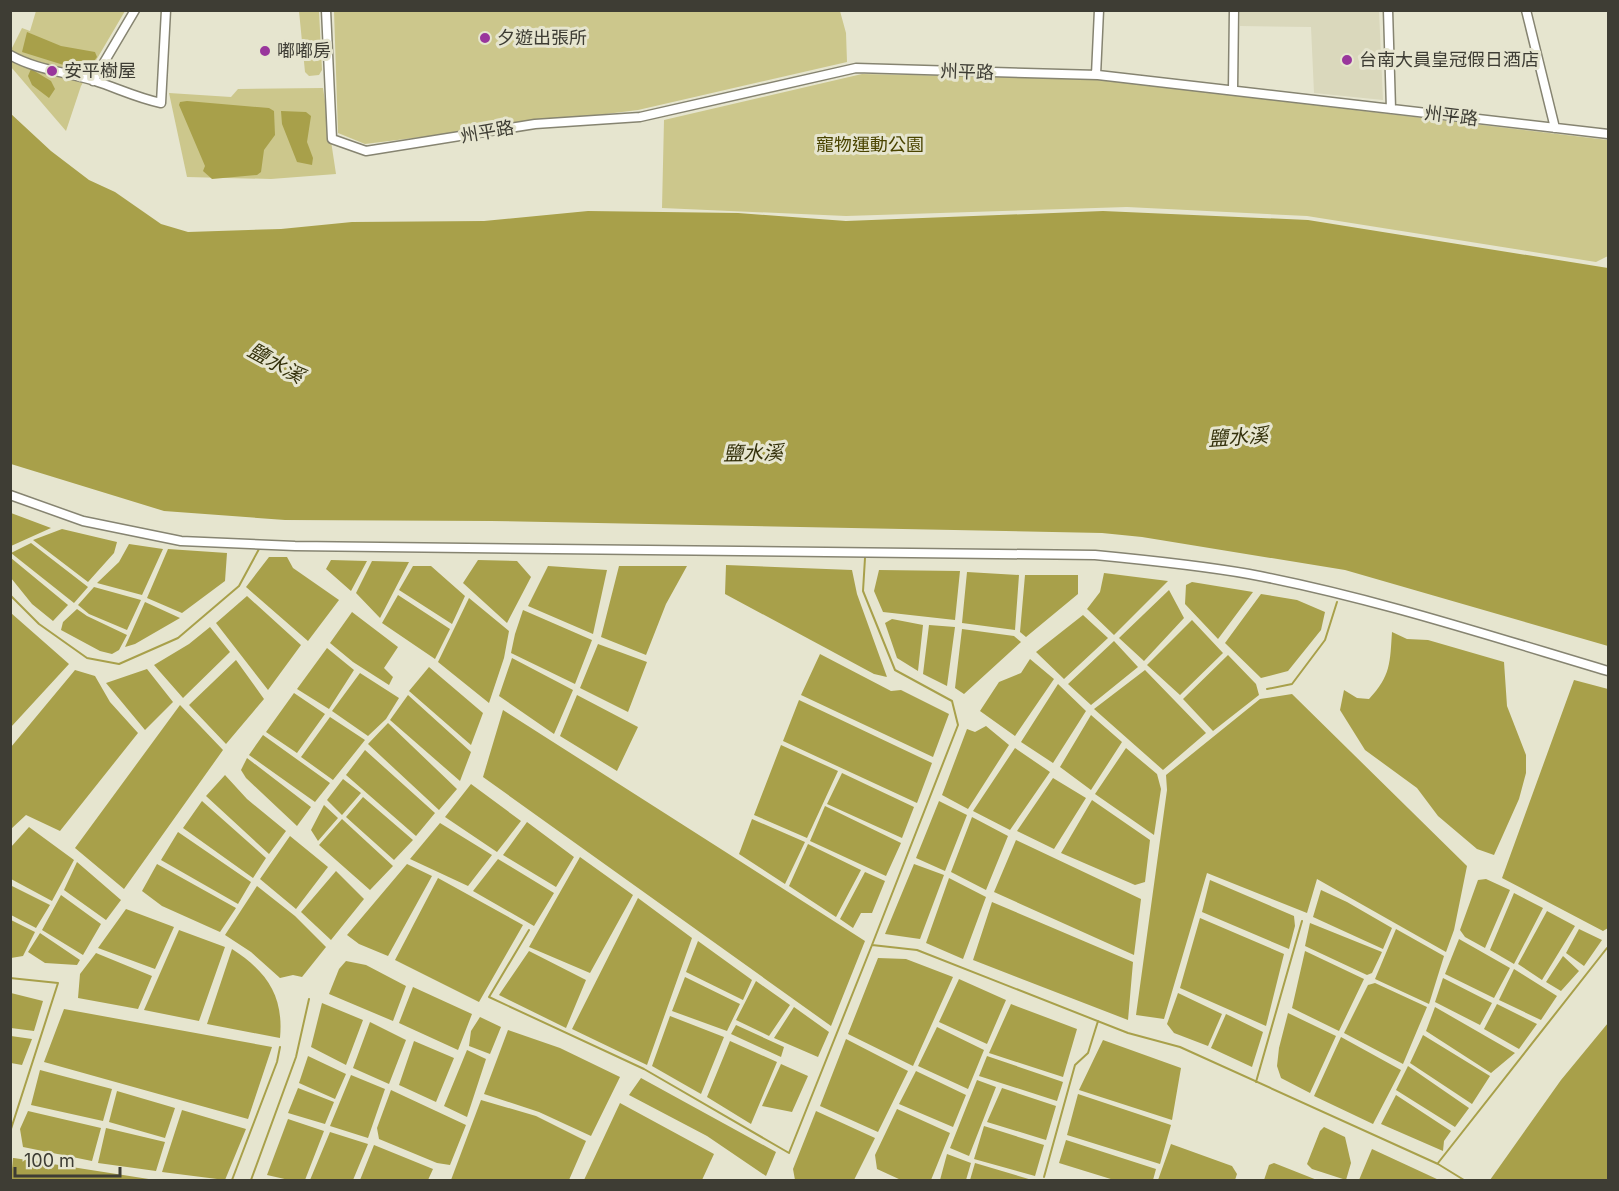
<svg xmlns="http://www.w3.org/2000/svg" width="1619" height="1191" font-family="Inter,'Noto Sans TC',sans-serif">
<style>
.built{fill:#dad8bc}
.green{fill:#ccc78c}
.water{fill:#a8a04a}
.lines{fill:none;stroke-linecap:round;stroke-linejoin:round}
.stream{stroke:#a8a04a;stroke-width:2}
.street-casing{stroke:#868471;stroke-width:11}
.street{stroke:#fff;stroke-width:8}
.poi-dot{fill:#99369c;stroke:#e6e5cf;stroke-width:2}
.labels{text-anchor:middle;stroke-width:6;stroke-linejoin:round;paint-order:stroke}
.poi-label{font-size:18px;fill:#3e3d34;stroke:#e6e5cf;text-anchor:start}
.street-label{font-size:18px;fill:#3e3d34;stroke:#e6e5cf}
.park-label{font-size:18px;fill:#4a4400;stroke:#e6e5cf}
.water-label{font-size:20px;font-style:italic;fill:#34310b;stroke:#e6e5cf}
</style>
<rect width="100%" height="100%" fill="#e6e5cf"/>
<!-- built -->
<path class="built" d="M1240 11H1379L1383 100 1314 93 1311 27 1240 26Z"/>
<!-- green -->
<path class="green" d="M36 11H125L81 86 66 131 11 67 10 52 22 28 30 31Z
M299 11H319L322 70 319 75 309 76 305 72Z
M334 11H840L846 33 847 62 638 110 365 144 338 133Z
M862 74 1096 79 1608 140V256L1596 262 1307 216 1127 207 846 216 662 208 664 120Z
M323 88 336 174 271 179 187 177 169 93 231 97 238 89Z"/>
<!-- water -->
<path class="water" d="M27 32 61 46 95 52 97 57 86 72 22 52Z
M31 69 51 81 55 89 49 98 32 85 28 76Z
M187 101 269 108 274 111 275 135 264 150 261 172 257 175 212 179 203 171 205 166 179 105 180 102Z
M281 111 306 112 311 116 307 142 313 158 312 165 297 162 282 124Z
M10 113 51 151 89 180 115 192 161 224 188 232 281 229 352 222 484 221 588 211 738 213 846 221 1103 211 1308 220 1608 268V646L1345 570 1142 537 1102 533 491 521 285 520 164 511 11 464Z
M11 513 51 528 11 546Z
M62 529 117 542 114 553 88 582 33 540Z
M31 543 88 587 74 603 11 553Z
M129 544 163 549 142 595 97 583 119 562Z
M168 549 227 553 225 581 182 613 147 598Z
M269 557H287L293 568 339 600 308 641 246 587Z
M11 558 68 605 53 621 32 604 11 578Z
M331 560 367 561 351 591 326 569Z
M478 560 517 561 531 577 507 623 463 583Z
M372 561 409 562 380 618 356 593Z
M726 565 852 570 857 594 887 677 874 674 725 594Z
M413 566H431L465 596 452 624 399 590Z
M548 566 607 570 593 634 528 606Z
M619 566H687L666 604 646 655 601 637Z
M879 570 960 571 955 620 883 612 874 591Z
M967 572 1019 575 1015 630 962 623Z
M1104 573 1168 581 1114 635 1087 609 1100 592Z
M1025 575H1078V594L1026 637 1020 632Z
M1192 582 1253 592 1218 639 1185 604 1186 585Z
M94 587 141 600 127 630 89 614 78 605Z
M1169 590 1184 618 1144 661 1119 638Z
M1261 594 1297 600 1325 612 1321 630 1288 671 1261 678 1225 643Z
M398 595 450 629 435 659 382 623Z
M247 596 301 645 268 690 216 623Z
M469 598 509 631 504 658 489 703 438 662Z
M145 602 180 618 135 644 125 647Z
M77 609 87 616 127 635 119 650 112 654 100 651 61 630 63 622Z
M523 610 592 640 575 684 511 653 515 634Z
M352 612 398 647 384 668 393 677 389 685 353 662 330 643Z
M11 613 69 664 11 727H10Z
M1083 615 1108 638 1064 679 1036 652Z
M892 619 923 625 918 671 897 658 885 623Z
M1192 620 1223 653 1180 695 1147 665Z
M929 625 955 627 947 686 923 674Z
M210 627 230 652 183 698 154 665 189 644Z
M962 629 1014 636 1021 642 964 694 955 688Z
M1392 632 1407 639 1428 640 1504 662 1507 706 1526 755V773L1519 799 1494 855 1477 849 1438 816 1417 788 1365 750 1340 710 1344 690 1357 698 1369 699C1391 676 1390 662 1392 632Z
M1114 641 1138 667 1091 705 1068 684Z
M598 644 647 662 628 712 580 688Z
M327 648 354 670 329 709 297 689Z
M820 654 891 691 901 690 949 714 933 757 801 695Z
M1228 655 1256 684 1259 695 1213 731 1183 699Z
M512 658 573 690 554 734 499 696Z
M1030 659 1054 679 1015 736 980 711 999 682 1021 673Z
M236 660 264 699 226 744 189 705Z
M429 667 483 713 471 745 409 691Z
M147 669 173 702 145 730 106 683Z
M75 670 95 676 110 702 138 733 60 831 26 815 11 829V747Z
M1145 670 1206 733 1163 770 1094 709Z
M360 673 399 698 386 719 368 736 332 711Z
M1574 680 1608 689V928L1603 931 1502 878Z
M1058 684 1086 711 1053 763 1021 742Z
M294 693 325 714 297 753 266 732Z
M1292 694 1467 866 1454 930 1446 952 1317 879 1307 913 1207 873 1164 1019 1136 1015 1167 790 1166 775 1260 699Z
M408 695 471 752 460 781 390 720Z
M577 695 638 727 617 771 560 736Z
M799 700 932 763 917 803 783 741Z
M180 705 223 750 124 889 75 848Z
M503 710 865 941 831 1026 483 777Z
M1091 715 1122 742 1091 790 1060 767Z
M330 717 365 740 333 780 301 757Z
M388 723 457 789 439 810 368 744Z
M986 726 1009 745 968 809 942 795 967 729 975 732Z
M263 735 330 783 315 802 249 755Z
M781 745 838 771 807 838 754 815Z
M1015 748 1050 772 1010 830 973 811Z
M1126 748 1157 774 1161 789 1154 835 1095 794Z
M365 750 435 813 416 836 346 775Z
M247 758 311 807 297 826 246 778 241 770Z
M842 773 914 807 902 838 827 804Z
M225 775 247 799 286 831 269 854 206 796Z
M1053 778 1086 798 1054 849 1017 831Z
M343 779 361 793 342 815 327 800Z
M471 784 521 821 497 852 445 817Z
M363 797 413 840 394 860 346 817Z
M1092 800 1150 840 1145 882 1135 885 1061 853Z
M202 801 266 858 253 878 183 828Z
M939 801 967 815 945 871 916 858Z
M324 805 338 818 318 841 311 830Z
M825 806 901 843 886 876 810 841Z
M972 817 1008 836 986 890 951 872Z
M342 819 393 866 370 890 319 845Z
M752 819 805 842 785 884 739 854Z
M527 822 574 857 556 887 503 855Z
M440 823 492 855 468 886 410 859Z
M29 827 74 860 52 901 11 879V847Z
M178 832 251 882 238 904 161 860Z
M290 836 328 867 296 909 260 879Z
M1016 840 1141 899 1134 955 994 892Z
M808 844 861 870 836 917 789 886Z
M580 857 633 895 590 973 529 947Z
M498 859 554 893 534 926 473 891Z
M77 862 121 900 106 920 64 890Z
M157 864 236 908 220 932 162 906 142 891Z
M407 864 432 876 388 956 359 944 347 935Z
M914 864 944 875 920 939 885 934Z
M336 871 364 899 331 940 301 912Z
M865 872 885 881 872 913H861L853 928 840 919Z
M438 878 523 925 479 1002 395 960Z
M949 878 986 897 963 959 926 943Z
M1486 879 1510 890 1485 948 1465 937 1460 930 1478 880Z
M1210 880 1294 916 1295 926 1289 949 1202 912Z
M10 885 50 905 36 928 11 915Z
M257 886 295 916 326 947 302 977 293 975 280 978 251 952 225 935Z
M1321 890 1347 902 1392 928 1383 949 1313 917Z
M1514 893 1543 908 1514 964 1490 950Z
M61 895 101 924 83 955 42 930Z
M638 898 692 938 647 1065 572 1029Z
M992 902 1133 962 1128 1020 973 960Z
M126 909 174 927 155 969 98 948Z
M1547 911 1575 926 1542 980 1518 964Z
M1200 918 1284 954 1266 1026 1180 988Z
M11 920 35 932 23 956 11 958Z
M1310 923 1382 952 1372 973 1367 975 1305 946Z
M1396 929 1444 956 1429 1004 1375 979Z
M1579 929 1602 940 1584 966 1566 953Z
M179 930 225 947 199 1021 144 1010Z
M40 933 80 960 77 965 45 963 28 952Z
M1459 939 1510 968 1494 998 1445 974Z
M698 941 752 980 743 1000 686 972Z
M232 949C266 971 284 995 280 1038L207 1024Z
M529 951 586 980 566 1028 499 995Z
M1305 951 1364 979 1339 1031 1292 1008Z
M96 953 152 976 138 1009 78 998 80 974Z
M1563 956 1579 971 1561 991 1546 982Z
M878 958 906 959 953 977 913 1066 848 1034Z
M346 961 366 965 406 986 393 1021 329 994 339 969Z
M1514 969 1557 996 1541 1020 1499 1000Z
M685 977 740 1004 727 1031 672 1011Z
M1443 978 1492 1003 1480 1025 1435 1002Z
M959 979 1006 1000 987 1044 939 1022Z
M756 981 790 1005 769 1036 736 1020Z
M1375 983 1427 1007 1403 1064 1344 1033 1368 985Z
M413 987 472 1014 458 1050 399 1023Z
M11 993 43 1001 34 1031 11 1028Z
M1178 993 1222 1014 1208 1046 1174 1033 1167 1024Z
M322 1003 363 1020 346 1065 311 1047Z
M1011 1004 1077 1029 1063 1077 989 1053Z
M1497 1004 1537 1024 1519 1049 1484 1029Z
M794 1007 829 1032 818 1057 774 1038Z
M1435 1007 1515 1053 1491 1073 1426 1031Z
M64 1009 272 1047 248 1119 44 1062Z
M1288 1013 1336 1036 1310 1093 1281 1078 1277 1066 1279 1048Z
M1226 1014 1263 1032 1252 1067 1211 1048Z
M670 1016 724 1037 701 1094 652 1066Z
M480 1017 501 1027 490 1054 469 1046 471 1031Z
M370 1022 406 1040 389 1084 353 1068Z
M1608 1023V1180H1490L1561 1080Z
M736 1025 784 1047 781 1057 731 1034Z
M937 1027 984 1050 968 1089 918 1066Z
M508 1030 560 1048 620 1077 591 1136 539 1112 484 1094Z
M1423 1035 1490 1076 1472 1104 1410 1063Z
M11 1036 32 1039 22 1065 11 1063Z
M1341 1037 1401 1070 1373 1124 1314 1096Z
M846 1039 908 1071 878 1132 820 1106Z
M1103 1040 1181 1068 1172 1120 1079 1090Z
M414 1041 454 1058 436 1102 399 1085Z
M730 1041 777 1062 751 1124 707 1097Z
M467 1050 486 1059 467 1117 444 1106Z
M308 1056 346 1074 335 1099 299 1083Z
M987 1056 1063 1082 1057 1101 979 1076Z
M781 1064 808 1076 792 1112 762 1106Z
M1408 1066 1469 1108 1455 1127 1396 1090Z
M40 1070 112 1089 103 1121 31 1105Z
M916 1071 966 1095 953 1127 899 1104Z
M351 1075 385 1089 368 1138 330 1126Z
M641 1078 776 1152 766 1176 707 1136 629 1095Z
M977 1080 996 1087 969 1156 950 1148Z
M298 1088 334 1102 325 1124 288 1113Z
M1002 1088 1056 1106 1046 1140 987 1122Z
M391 1090 466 1125 450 1165 437 1163 379 1139 377 1128Z
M117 1091 175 1108 165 1138 109 1122Z
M1078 1094 1171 1125 1160 1164 1067 1135Z
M1396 1095 1451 1131 1444 1141 1443 1151 1381 1124Z
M481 1100 536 1116 586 1141 569 1180H451Z
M620 1103 714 1154 702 1180H584Z
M897 1109 950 1133 931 1180H901L877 1169 875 1155Z
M182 1110 246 1129 225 1180 162 1172Z
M28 1111 101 1128 92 1161 23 1147 20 1129Z
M816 1111 875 1138 854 1180H795L793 1169Z
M288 1119 324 1131 305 1180H289L267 1175Z
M984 1126 1044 1145 1035 1176 974 1159Z
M1324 1127 1345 1137 1351 1163 1346 1180 1312 1169 1307 1164 1320 1131Z
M106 1128 165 1142 156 1171 98 1163Z
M330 1132 368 1144 353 1180H310Z
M1066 1140 1156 1169 1153 1180H1114L1059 1163Z
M1171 1144 1232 1166 1237 1174 1235 1180H1158Z
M374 1145 433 1169 428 1180H360Z
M1372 1149 1439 1180H1359Z
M947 1154 971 1163 966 1180H940Z
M13 1158H14L155 1180H11Z
M975 1163 1032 1180H970Z
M1274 1163 1317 1180H1264L1269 1165Z"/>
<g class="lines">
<!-- stream -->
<path class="stream" d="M865 558 863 591 895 670 952 701 958 725 872 945
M10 595 39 624 87 658 119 664 178 638 239 586 259 549
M1267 689 1292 684 1325 640 1337 602
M529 930 489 997 644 1069 789 1153 872 945 917 950 1128 1033 1180 1047 1438 1164 1464 1180
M10 978 58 983 10 1132
M1256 1082 1302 921
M1438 1163 1607 948
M1044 1177 1075 1065 1088 1053 1098 1021
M232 1180 277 1062 280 1047
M251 1180 296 1057 309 999"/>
<defs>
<path id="street" d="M326 10 332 139 366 151 535 124 640 117 856 68 1098 75 1608 134
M1388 10 1391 109
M1526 10 1555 128
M10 55C36 70 67 72 95 81 117 88 137 98 161 103L166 10
M1096 75 1099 10
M93 81 135 10
M1233 90 1234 10
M10 495 83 521 181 541 295 546 1095 555C1147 560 1198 565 1249 574 1371 597 1490 636 1608 671"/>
</defs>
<!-- street casing -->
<use href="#street" class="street-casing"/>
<!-- street -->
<use href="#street" class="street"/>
</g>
<!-- markers -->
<g class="poi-dot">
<circle cx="485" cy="38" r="6"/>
<circle cx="265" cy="51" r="6"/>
<circle cx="1347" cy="60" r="6"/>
<circle cx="52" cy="71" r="6"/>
</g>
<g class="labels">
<!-- poi labels -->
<g class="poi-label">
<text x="497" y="44">夕遊出張所</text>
<text x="277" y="57">嘟嘟房</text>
<text x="1359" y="66">台南大員皇冠假日酒店</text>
<text x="64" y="77">安平樹屋</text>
</g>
<!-- street labels -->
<g class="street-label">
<text transform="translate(967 72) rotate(2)" y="6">州平路</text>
<text transform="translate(1451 116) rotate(7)" y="6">州平路</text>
<text transform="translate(487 132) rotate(-10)" y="6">州平路</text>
</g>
<!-- park labels -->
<g class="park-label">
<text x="870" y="151">寵物運動公園</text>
</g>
<!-- water labels -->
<g class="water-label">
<text transform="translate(276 363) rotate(29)" y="7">鹽水溪</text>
<text transform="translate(1238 437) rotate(-4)" y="7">鹽水溪</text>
<text transform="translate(753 453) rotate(-1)" y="7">鹽水溪</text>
</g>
</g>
<!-- border -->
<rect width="1619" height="1191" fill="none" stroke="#3e3d34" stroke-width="24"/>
<!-- scale -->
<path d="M15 1167v9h105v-9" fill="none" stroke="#3e3d34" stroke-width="3"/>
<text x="24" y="1167" font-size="18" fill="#3e3d34" stroke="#e6e5cf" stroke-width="4.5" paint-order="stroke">100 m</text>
</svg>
